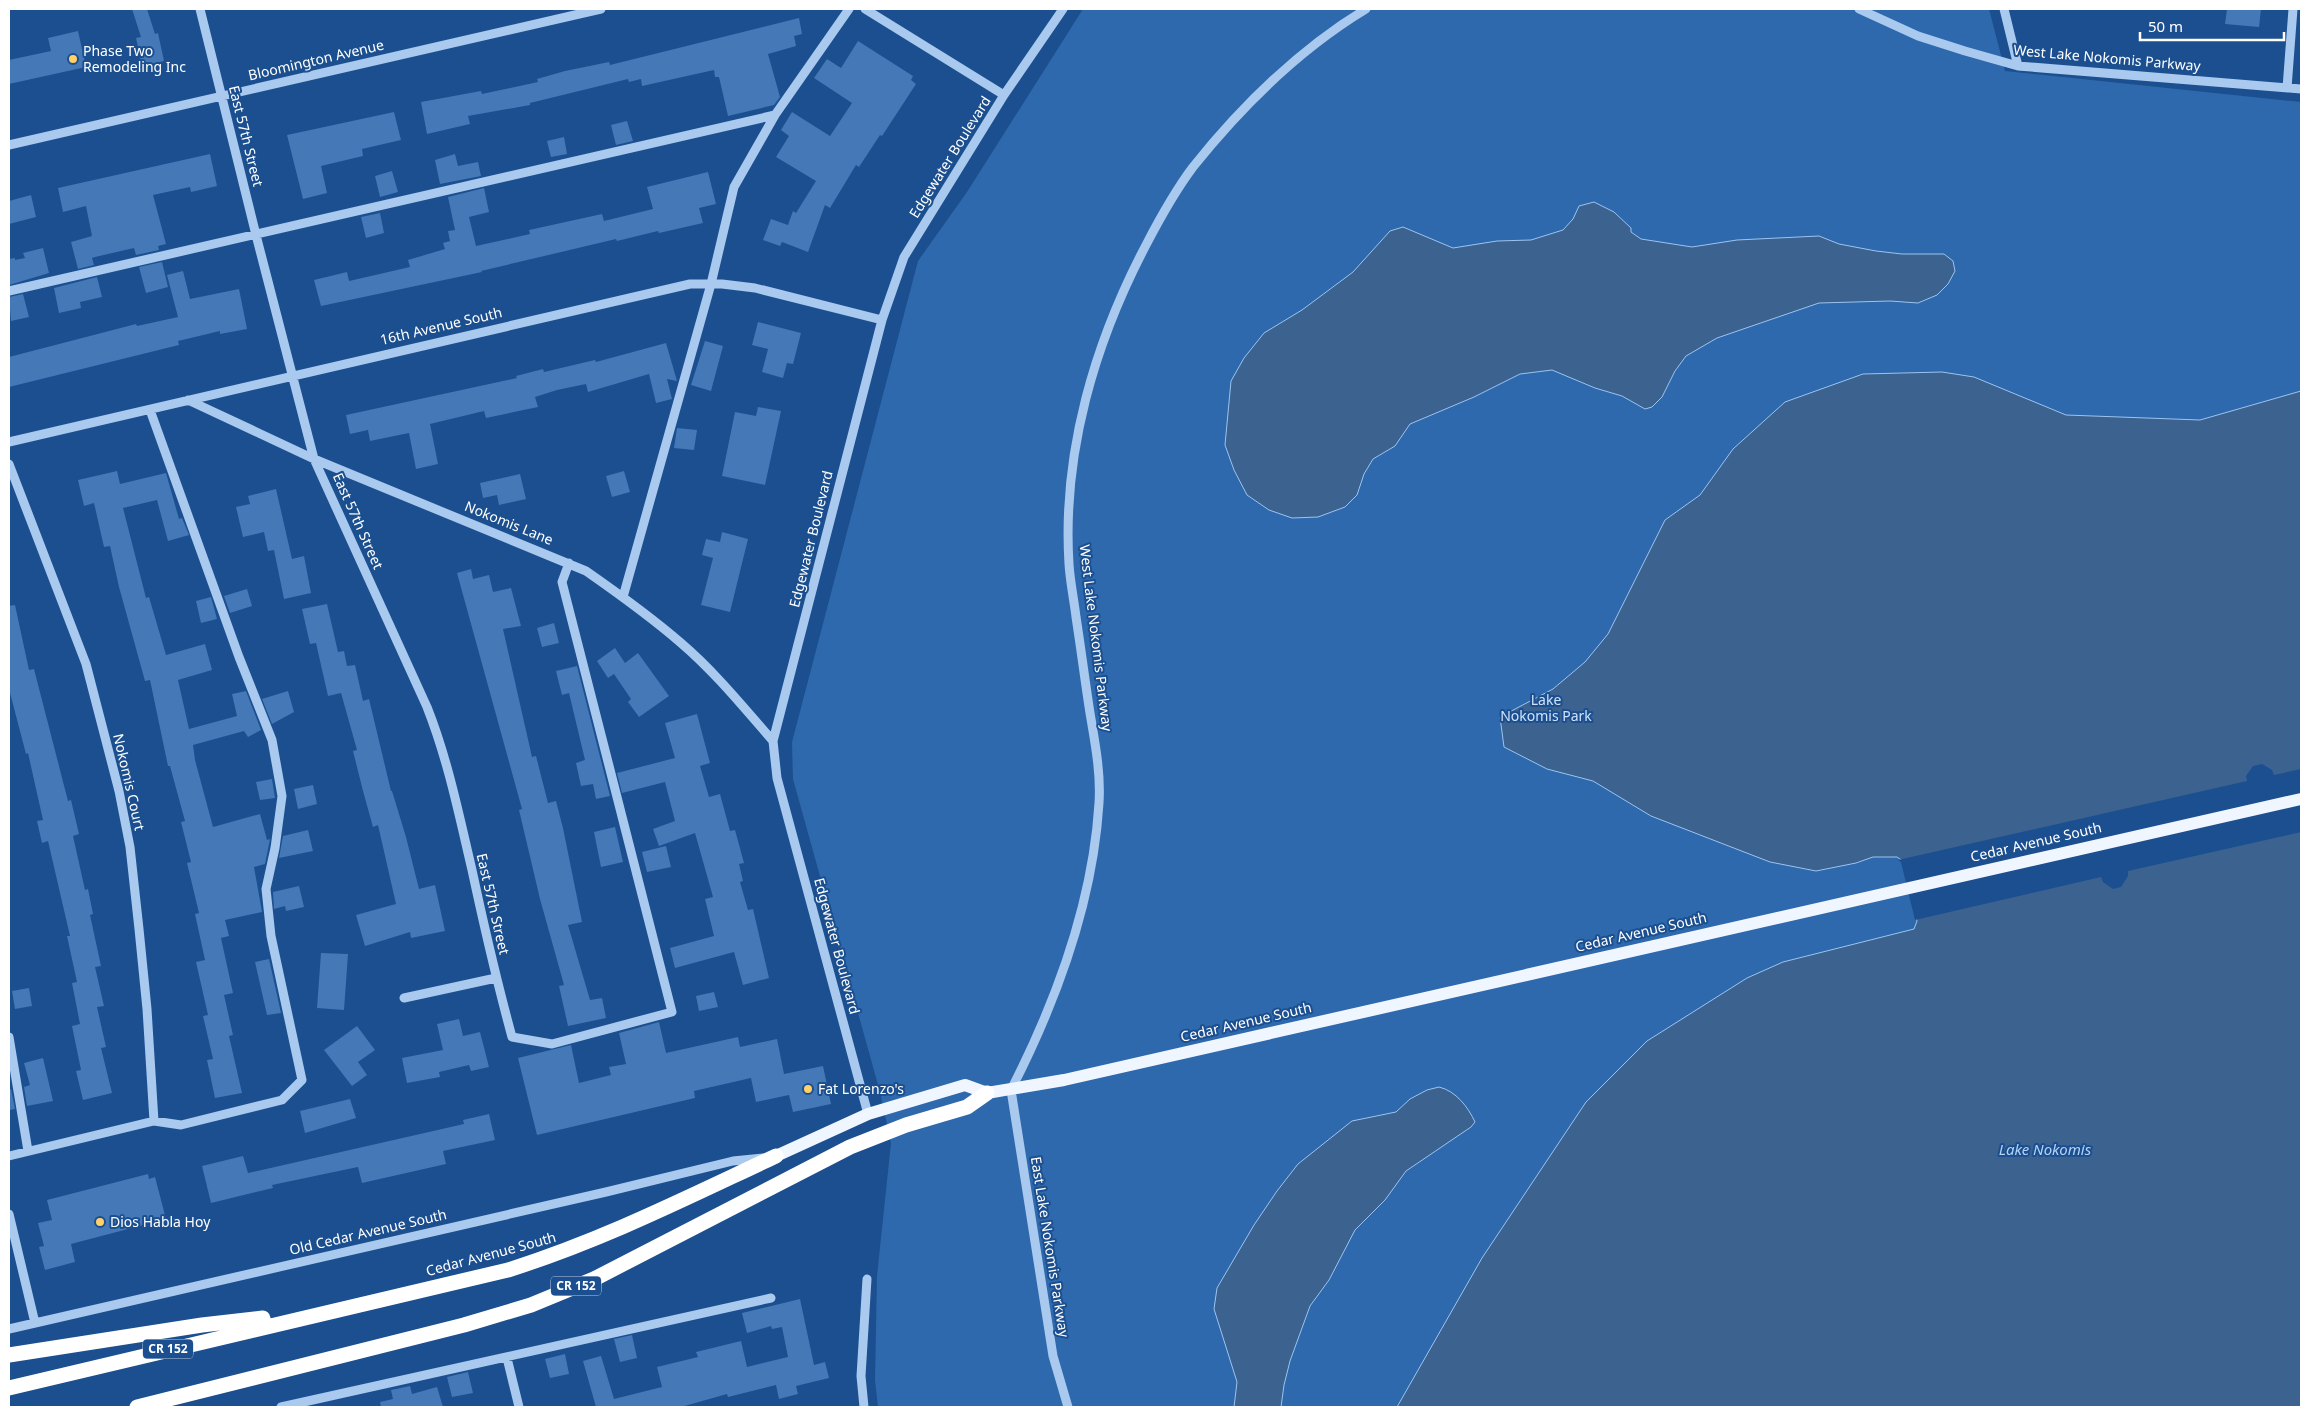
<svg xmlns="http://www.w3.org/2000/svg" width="2310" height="1416" font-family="'Noto Sans',sans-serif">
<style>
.green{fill:#2e69ad}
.water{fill:#3c6290;stroke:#9cc4f0}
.pier{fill:#1b4f8f}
.building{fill:#4478b7}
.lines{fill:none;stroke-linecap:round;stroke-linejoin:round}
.minor{stroke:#a9c9ee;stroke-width:9}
.major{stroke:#f0f6ff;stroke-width:12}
.highway{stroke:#fff;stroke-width:15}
.poi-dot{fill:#ffd166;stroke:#1b4f8f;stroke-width:2}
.labels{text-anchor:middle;stroke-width:4;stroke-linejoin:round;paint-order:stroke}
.shield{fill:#1b4f8f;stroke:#bbcadd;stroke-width:1}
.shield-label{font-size:12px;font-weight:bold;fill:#fff}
.poi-label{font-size:14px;fill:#fff;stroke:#1b4f8f;text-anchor:start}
.street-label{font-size:14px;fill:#fff;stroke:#1b4f8f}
.park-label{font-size:14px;fill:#cfe3fa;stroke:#1b4f8f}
.water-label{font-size:15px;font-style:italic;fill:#b5d3f5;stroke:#1b4f8f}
</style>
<rect width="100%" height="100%" fill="#1b4f8f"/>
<!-- green -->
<path class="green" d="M1083 9H1989L2005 71 2301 102V1407H878L875 1380 877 1276 891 1143 880 1092 793 779 792 742 918 261 967 192Z"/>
<!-- water -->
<path class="water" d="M1594 202 1614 212 1631 228V232L1641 239 1692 247 1737 240 1819 236 1839 244 1876 251 1902 254H1944L1953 261 1955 271 1948 284 1937 295 1918 303 1890 301 1819 303 1717 338 1686 356 1675 371 1662 397 1652 407 1645 409 1622 396 1595 388 1552 370 1520 374 1474 397 1410 424 1395 446 1373 459 1364 474 1357 495 1345 507 1318 517 1292 518 1269 510 1247 495 1234 470 1225 445 1231 381 1244 358 1264 333 1302 310 1353 272 1390 231 1403 227 1453 248 1497 241 1531 240 1563 230 1573 219 1579 206Z
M1942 372 1974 377 2066 415 2200 420 2301 391V1407H1397L1482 1258 1586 1102 1647 1041 1747 978 1783 962 1914 929 1917 921 1903 861 1897 857H1873L1856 863 1816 871 1770 862 1651 816 1593 781 1547 769 1504 747 1500 717 1553 689 1585 662 1608 634 1665 520 1700 495 1733 449 1785 402 1863 374Z
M1439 1087C1456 1091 1468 1107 1475 1122L1471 1127 1406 1171 1385 1200 1355 1230 1329 1280 1310 1306 1290 1361 1284 1385 1281 1407H1234L1237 1382 1214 1309 1217 1288 1254 1225 1277 1191 1298 1164 1352 1121 1396 1112 1410 1099 1427 1090Z"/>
<!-- pier -->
<path class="pier" d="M2262 764 2272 770 2274 775 2301 769V832L2128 871V876L2121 887 2113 889 2103 882 2101 877 1915 920 1901 862 1898 860 2247 781 2246 776 2253 766Z"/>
<!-- building -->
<path class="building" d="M132 9H147L155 34 158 33 164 61 142 66 136 38 141 37Z
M2227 9H2261L2259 27 2225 24Z
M799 18 802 34 794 36 796 46 768 54 780 97 774 105 728 116 719 77H715L714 70 642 86 641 79 629 82 628 79 530 103V105L468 116 470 124 427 134 421 102 481 91 482 94 538 82 537 79 565 71 609 62 610 65Z
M78 31 86 67 9 84V60L51 51 48 38Z
M858 41 913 76 911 80 916 84 882 136 880 135 859 167 856 165 830 208 825 205 808 252 782 242 780 246 763 240 771 219 788 225 793 211 796 213 816 181 776 157 789 136 781 130 792 112 830 136 852 103 814 78 827 59 841 68Z
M394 112 401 140 362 149 363 156 321 166 327 193 303 199 287 135Z
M627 121 633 141 616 145 611 125Z
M564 137 567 154 551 157 547 141Z
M210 154 217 186 191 192 190 187 153 195 166 244 158 246 159 250 136 255 134 248 95 257 92 258 94 265 78 269 71 242 92 236 86 206 63 212 58 188Z
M455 154 458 166 478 162 481 176 440 184 435 160Z
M392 171 398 192 380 197 375 176Z
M708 172 716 204 699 208 703 223 659 233 658 231 617 241 616 239 481 271 482 272 321 306 314 280 347 272 349 281 410 267 408 260 445 249 443 243 450 241 448 231 455 230 448 197 484 188 489 212 469 217 476 246 530 234 529 230 602 214 604 221 653 209 647 187Z
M31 195 36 217 9 224V201Z
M380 213 384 233 366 238 361 217Z
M43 248 49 273 9 285V259L15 258V260L25 258 23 253Z
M162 262 168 287 146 293 139 267Z
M183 271 190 299 239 289 247 329 220 334V331L178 341 179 345 9 387V357L136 324 137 326 178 317 167 275Z
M97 277 102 297 80 302 81 308 59 313 54 288Z
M23 294 29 317 11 321 9 297Z
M758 322 801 333 793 364 787 363 783 378 762 372 768 349 752 345Z
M705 341 723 346 711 391 691 385Z
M666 343 677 381 667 379 672 399 656 403 649 374 588 392 586 384 557 390 535 397 538 407 486 418 484 411 430 424 438 464 416 469 409 433 370 441 368 430 350 434 346 415 517 378 516 376 543 369 544 372 595 360 596 362Z
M758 407 781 411 765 485 722 476 735 412 756 416Z
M677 428 697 430 694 450 674 448Z
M117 471 120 484 166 473 179 519 182 518 189 535 168 541 157 500 123 508 146 598 149 597 166 655 205 644 212 670 178 680 189 729 237 716 232 694 246 691 261 730 248 737 244 731 193 745 195 760 213 827 260 814 267 840 270 839 265 864 254 867 262 912 225 920 229 936 221 938 233 993 224 995 233 1035 229 1036 242 1093 215 1098 207 1060 213 1059 203 1016 208 1015 196 962 205 960 195 914 199 913 187 863 191 862 181 822 185 821 170 766H168L150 680 145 681 119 587 110 546 104 547 94 503 84 506 78 480Z
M624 471 630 492 612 497 606 476Z
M520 474 526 499 499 505 497 495 483 498 480 483Z
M276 489 292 559 304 556 311 593 284 599 274 550 268 551 264 532 243 537 236 507 250 504 248 496Z
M722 532 748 539 730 612 701 605 713 558 702 555 706 539 720 542Z
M471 569 473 579 489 575 493 592 511 588 521 626 503 629 532 757 536 756 548 803 556 801 563 828 582 922 568 925 590 1000 602 998 606 1018 568 1026 559 986 564 985 540 899 519 810 522 809 457 573Z
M247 589 252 606 230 613 224 596Z
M211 597 217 619 201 623 196 601Z
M327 604 338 652 344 651 347 666 355 665 363 701 369 699 391 791H392L406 837 419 889 435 885 445 931 411 938 410 932 365 946 356 915 396 904 378 825 373 827 363 791 353 751 357 750 341 693 328 696 316 643 310 644 302 609Z
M15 605 29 670 34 669 68 801 71 800 79 834 73 836 85 890 88 889 93 914 90 915 101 966 95 967 104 1006 97 1007 106 1047 101 1048 112 1093 83 1100 76 1071 81 1070 72 1026 80 1024 72 983 77 982 67 936H70L48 841 42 843 37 821 43 820 28 753 26 754 9 689V606Z
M554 623 559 643 542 647 537 628Z
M615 648 625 663 638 653 669 696 639 717 628 702 631 699 614 674 608 678 597 661Z
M577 666 610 796 596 799 593 784 581 786 576 763 585 760 569 693 562 695 556 671Z
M288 691 294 712 272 724 262 699Z
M697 714 710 763 700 766 709 797 720 794 730 831 735 830 744 863 739 864 743 881 740 882 748 910 753 909 769 978 743 985 734 952 675 968 670 948 714 936 705 899 713 897 695 833 659 846 653 829 675 821 665 782 622 793 617 773 675 758 665 723Z
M272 779 275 798 260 800 256 782Z
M313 785 317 804 298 809 294 789Z
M615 827 623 862 601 867 594 832Z
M308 830 313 851 279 858 283 836Z
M666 846 671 867 647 872 642 852Z
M299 886 304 907 286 911 285 906 274 909 273 892Z
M321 953 348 954 344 1010 317 1008Z
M269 959 281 1013 267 1015 255 962Z
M29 988 32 1006 15 1009 12 991Z
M714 992 718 1007 699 1011 696 996Z
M459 1019 463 1036 480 1032 489 1067 471 1071 469 1065 439 1072 440 1077 407 1083 402 1058 443 1050 437 1024Z
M659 1022 666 1053 738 1037 740 1047 777 1039 784 1074 823 1066 831 1104 793 1112 789 1095 756 1102 751 1078 694 1091 695 1098 537 1135 518 1058 571 1045 579 1083 611 1075 609 1067 626 1064 619 1033Z
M357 1026 375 1050 358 1062 367 1075 352 1086 324 1050Z
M43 1058 53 1101 27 1106 24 1087 30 1085 24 1063Z
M11 1089 15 1109 9 1110V1090Z
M350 1099 356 1118 305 1133 300 1111Z
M489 1114 495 1140 443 1151 446 1164 362 1183 358 1167 272 1185 273 1188 211 1203 202 1166 243 1156 248 1173 464 1124 463 1120Z
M148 1174 149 1179 155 1177 166 1219 71 1244 75 1262 45 1270 39 1247 44 1246 38 1223 52 1220 47 1200Z
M800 1299 814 1365 825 1362 829 1378 796 1386 798 1394 779 1399 776 1385 728 1397 727 1394 681 1407H596L583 1361 601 1356 614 1399 662 1387 657 1367 698 1357 696 1352 741 1341 747 1367 788 1357 782 1327 772 1329 771 1326 747 1333 742 1313Z
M632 1335 637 1358 620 1362 614 1339Z
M565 1354 569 1374 550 1378 545 1359Z
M468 1372 473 1393 452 1397 447 1377Z
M410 1386 412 1394 437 1387 443 1407H381L380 1402 393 1399 391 1390Z"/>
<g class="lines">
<!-- minor -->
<path class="minor" d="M200 9 256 235 314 459 427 707C448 760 459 815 472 870 484 926 497 982 512 1037L552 1044 672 1012 562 582 569 563
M865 9 1004 95
M1859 9 1918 36 1965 51 2018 66 2301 89
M2004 9 2018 66
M2287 88 2293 9
M9 145 601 9
M9 291 775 115
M188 400 314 459 586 571C619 594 651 617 681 643 715 672 744 708 773 741
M9 442 690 284H722L755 288 882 320
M9 464 86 664 119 791 130 847 139 929 147 1009 154 1121
M623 597 711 284 734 187 775 115 849 9
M404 998 496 978
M9 1037 28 1151
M868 1114 777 778 773 741 882 320 904 257 1004 95 1063 9
M9 1156 154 1121 181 1125 282 1100 302 1080 271 936 266 889 275 848 282 796 272 740 239 657 150 410
M9 1214 35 1323
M9 1329 606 1192 733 1161 763 1158
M507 1358 519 1407
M281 1407 771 1298
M864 1407 861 1376 867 1279
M1068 1407 1053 1356 1011 1090C1056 1002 1093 902 1099 803 1101 773 1095 743 1090 713 1085 681 1081 649 1076 617 1074 600 1070 581 1069 564 1062 452 1095 342 1146 245 1160 218 1175 191 1193 167 1241 107 1300 49 1366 9"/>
<!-- major -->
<path class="major" d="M776 1156 868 1114 965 1085 987 1093 1064 1080 2301 799"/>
<!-- highway -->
<path class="highway" d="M9 1355 202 1325 263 1318
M9 1388 508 1270C603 1240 686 1198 776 1156
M137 1407 464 1325 531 1305 594 1279 850 1147 906 1125 967 1107 987 1093"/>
</g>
<!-- markers -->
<g class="poi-dot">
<circle cx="73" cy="59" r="5"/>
<circle cx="808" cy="1089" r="5"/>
<circle cx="100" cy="1222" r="5"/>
</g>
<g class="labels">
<!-- shield labels -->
<g class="shield">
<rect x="551" y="1276.5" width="50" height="19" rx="4"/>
<rect x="143" y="1339.5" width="50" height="19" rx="4"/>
</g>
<g class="shield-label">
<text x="576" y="1290">CR 152</text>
<text x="168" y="1353">CR 152</text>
</g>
<!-- poi labels -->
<g class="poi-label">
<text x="83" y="56">Phase Two<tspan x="83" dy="16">Remodeling Inc</tspan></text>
<text x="818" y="1094">Fat Lorenzo's</text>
<text x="110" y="1227">Dios Habla Hoy</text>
</g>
<!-- street labels -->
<g class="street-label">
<text transform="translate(2107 58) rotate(5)" y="5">West Lake Nokomis Parkway</text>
<text transform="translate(316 60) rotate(-13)" y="5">Bloomington Avenue</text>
<text transform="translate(246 136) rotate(76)" y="5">East 57th Street</text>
<text transform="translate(950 157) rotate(-58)" y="5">Edgewater Boulevard</text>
<text transform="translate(441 326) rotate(-13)" y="5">16th Avenue South</text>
<text transform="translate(358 521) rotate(66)" y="5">East 57th Street</text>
<text transform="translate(509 523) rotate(22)" y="5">Nokomis Lane</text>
<text transform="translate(811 539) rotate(-76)" y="5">Edgewater Boulevard</text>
<text transform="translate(1096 638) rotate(83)" y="5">West Lake Nokomis Parkway</text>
<text transform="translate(129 782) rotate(77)" y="5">Nokomis Court</text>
<text transform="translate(2036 842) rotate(-13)" y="5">Cedar Avenue South</text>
<text transform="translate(493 904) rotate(77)" y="5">East 57th Street</text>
<text transform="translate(1641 932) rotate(-13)" y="5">Cedar Avenue South</text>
<text transform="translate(837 946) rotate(75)" y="5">Edgewater Boulevard</text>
<text transform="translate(1246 1022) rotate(-13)" y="5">Cedar Avenue South</text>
<text transform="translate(368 1232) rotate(-13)" y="5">Old Cedar Avenue South</text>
<text transform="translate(1050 1247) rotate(81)" y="5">East Lake Nokomis Parkway</text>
<text transform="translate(491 1254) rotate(-15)" y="5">Cedar Avenue South</text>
</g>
<!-- park labels -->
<g class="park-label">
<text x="1546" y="705">Lake<tspan x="1546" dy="16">Nokomis Park</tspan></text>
</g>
<!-- water labels -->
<g class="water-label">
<text x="2045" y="1155">Lake Nokomis</text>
</g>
</g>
<!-- border -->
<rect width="2310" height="1416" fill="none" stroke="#ffffff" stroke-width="20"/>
<!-- scale -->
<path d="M2140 32v8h144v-8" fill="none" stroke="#ffffff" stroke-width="2.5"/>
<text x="2148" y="32" font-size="15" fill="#ffffff" stroke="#1b4f8f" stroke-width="4" paint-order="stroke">50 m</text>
</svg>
